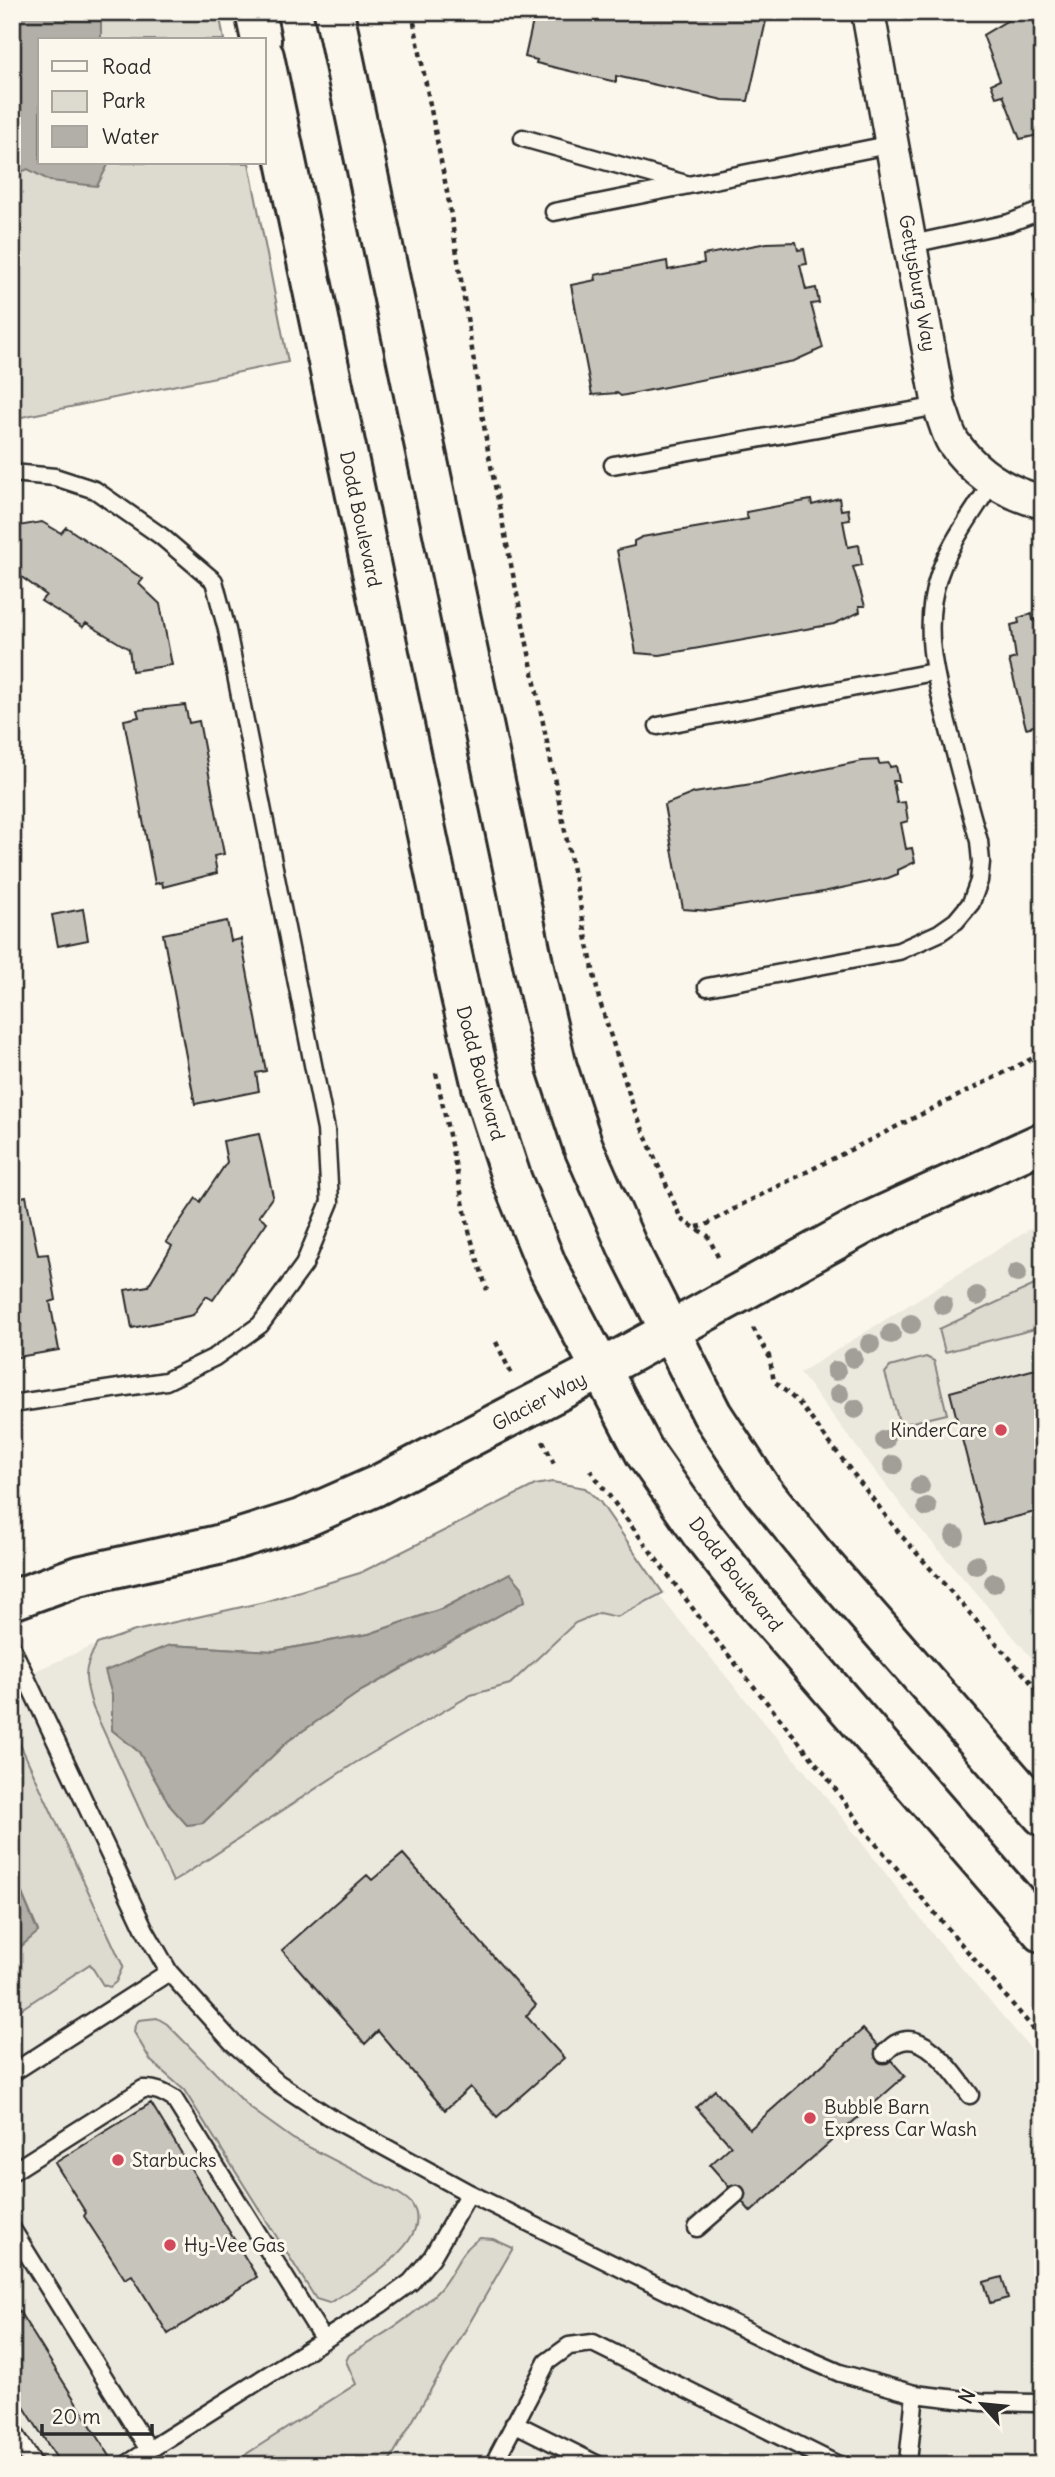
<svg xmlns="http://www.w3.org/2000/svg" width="1055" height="2477" font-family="Delius,sans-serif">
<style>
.built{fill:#ebe8de}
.green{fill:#dddad0;stroke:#84827e;stroke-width:2;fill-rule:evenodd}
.water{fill:#b1afa7;stroke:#7b7a75;stroke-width:2}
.building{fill:#c7c4bc;stroke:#2b2b2b;stroke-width:2}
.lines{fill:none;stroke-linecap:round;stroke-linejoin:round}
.lane-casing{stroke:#2b2b2b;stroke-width:21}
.street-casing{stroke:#2b2b2b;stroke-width:37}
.secondary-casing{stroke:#2b2b2b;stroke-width:44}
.path{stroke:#2b2b2b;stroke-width:4.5;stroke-dasharray:5 5;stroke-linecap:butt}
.lane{stroke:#fbf7ec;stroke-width:16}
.street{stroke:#fbf7ec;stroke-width:32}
.secondary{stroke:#fbf7ec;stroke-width:38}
.tree{fill:#a19f98}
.poi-dot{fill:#d1495b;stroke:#fbf7ec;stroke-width:2.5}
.labels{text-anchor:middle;stroke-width:6;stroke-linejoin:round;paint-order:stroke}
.street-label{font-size:19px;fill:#2b2b2b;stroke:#fbf7ec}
.poi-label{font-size:19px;fill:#2b2b2b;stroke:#fbf7ec;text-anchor:start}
</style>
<rect width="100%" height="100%" fill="#fbf7ec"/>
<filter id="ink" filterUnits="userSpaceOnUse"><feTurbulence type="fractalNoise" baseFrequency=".0143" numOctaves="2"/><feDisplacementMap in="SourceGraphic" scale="14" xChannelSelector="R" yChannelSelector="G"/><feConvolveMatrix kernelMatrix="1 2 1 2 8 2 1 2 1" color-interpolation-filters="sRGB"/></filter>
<g filter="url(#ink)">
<!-- built -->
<path class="built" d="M1043 1221V1671L912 1519 800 1373Z
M525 1491 589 1501 662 1599 827 1798 934 1936 1043 2063V2465H12V1681L111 1638 264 1602 357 1574Z"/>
<!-- green -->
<path class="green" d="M12 12H219L224 40H40V163H249L288 362 12 419Z
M1041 1282 1043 1327 945 1352 939 1329Z
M926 1357 934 1361 947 1414 900 1425 885 1373 890 1367Z
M552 1482 585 1488 600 1502 663 1593 617 1617 599 1613 575 1623 510 1684 471 1695 355 1763 173 1882 93 1708C84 1680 82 1670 97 1644L135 1631 264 1602 360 1573 535 1485ZM509 1574 525 1601 361 1691 288 1741 203 1823 187 1825 171 1807 139 1752 112 1730V1695L106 1671 170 1645 274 1651 369 1634 444 1608Z
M12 1727 123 1966 116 1982 110 1987 103 1985 90 1964 12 2015V1954L38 1931 12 1870Z
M157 2018 167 2024 250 2108 293 2139 398 2193C402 2196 408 2199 411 2203 439 2241 353 2288 329 2303L316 2299 184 2090 151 2061 134 2032 135 2025 139 2020Z
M480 2238 493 2239 513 2248 387 2465H229L356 2384 346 2361 349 2355C380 2336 412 2318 437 2292 454 2275 458 2251 480 2238Z"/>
<!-- water -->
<path class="water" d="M12 12H101V40H40V163H109L97 186 50 181 28 169 12 176Z
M510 1573 522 1587 525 1601 361 1691 288 1741 203 1823 187 1825 171 1807 139 1752 112 1730V1695L105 1671 170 1645 274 1651 369 1634 444 1608Z
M12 1870 38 1932 12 1954Z"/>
<!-- building -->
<path class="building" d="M535 12H768L748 101 723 100 616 76V82L536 63 537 60 525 57Z
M1028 12H1043V134L1020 139 1003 95 996 97 991 84 1000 80 983 35 1010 19Z
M796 242 798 250 804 249 807 264 800 265 806 290 816 288 819 303 811 304 823 348 794 361 621 396 617 393 592 395 571 285 596 280 595 275 626 269 667 261 668 270 704 263 703 255 767 243Z
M1043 291V323L1033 297Z
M839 498 841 510 848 509 850 520 843 521 848 547 859 545 862 565 853 567 865 606H859L860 612 834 624 660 655 636 653 617 550 634 546V541L642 537 748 519 746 512 811 500 812 505Z
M42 522 61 533 66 527 143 579 139 584 160 604 172 665 132 671 129 649 86 623 83 627 41 601 46 595 12 570V527Z
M1032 614 1033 620 1043 617V744L1038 725 1026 728 1009 660 1016 658 1011 625 1019 623 1018 618Z
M185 705 189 723 199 721 224 854 214 856 217 873 163 887 162 882 155 884 124 720 139 717 137 710Z
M878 760 879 764 889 763 890 767 896 766 899 781H893L897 803 905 802 908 821 901 823 906 849 912 848 915 862 898 870V874L888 878 823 892 710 911 683 909 664 805 694 793 758 783 862 761Z
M83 909 88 940 58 946 52 915Z
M227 921 231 941 241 939 266 1071 256 1073 259 1091 195 1104 163 934Z
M259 1134 273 1196 259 1216 267 1222 213 1300 206 1296 193 1315 132 1328 125 1290 148 1286 172 1246 166 1242 196 1198 200 1202 227 1162 223 1141Z
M12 1190 14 1199 26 1196 38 1255 48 1254 56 1300 50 1302 59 1350 12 1358Z
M1043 1367V1510L984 1525 950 1392Z
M403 1854 536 2005 526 2016 564 2058 497 2117 470 2087 445 2110 378 2031 365 2044 282 1950 367 1875 372 1880Z
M863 2029 905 2076 751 2212 710 2165 731 2146 696 2107 715 2090 750 2129Z
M151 2103 257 2277 168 2334 132 2275 125 2279 84 2216 86 2213 55 2163Z
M1002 2277 1008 2298 990 2303 984 2282Z
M12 2300 113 2461 107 2465H61L12 2388Z"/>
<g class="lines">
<defs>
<path id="lane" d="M523 138 686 184
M554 212 893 144
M912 244 1009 223 1043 210
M613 465 939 406
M12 473 55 477 95 490 161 536 214 581 227 630 326 1130 330 1202 304 1265 260 1325 215 1357 166 1381 12 1404
M658 726 933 672
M707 987 899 951 939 933 956 921 971 903 979 881 981 862 979 841C969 807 960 772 951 738 937 683 920 630 939 575 950 542 974 512 992 482
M12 1648 145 1930 169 1972 231 2041 278 2083 328 2116 469 2193 778 2346 840 2373 915 2394 982 2402 1036 2403 1043 2405
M884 2054C888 2050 892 2045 897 2043 926 2028 956 2077 970 2095
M12 2073 169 1972
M12 2172 143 2089C156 2088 164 2093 174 2099L324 2340
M697 2228 736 2194
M12 2229 149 2450 381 2304 411 2282 432 2257 469 2193
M514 2423 598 2465
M12 2429 34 2465
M126 2465 149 2450
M493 2465 547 2362 569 2346 593 2343 838 2465
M904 2465 908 2462 915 2394"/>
<path id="street" d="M868 12 939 406C944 417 947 432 953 442 975 474 1006 493 1043 502"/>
<path id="secondary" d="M255 12 261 40
M334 12 538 987 557 1067 583 1146 627 1246 712 1414 762 1490 813 1553 1043 1816
M264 56 461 997 483 1091 512 1180 547 1266 645 1453 701 1533 754 1600 1043 1933
M12 1600 78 1576 218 1545 301 1519 376 1486 601 1369 870 1221 1043 1142"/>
</defs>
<!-- lane casing -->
<use href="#lane" class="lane-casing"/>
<!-- street casing -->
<use href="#street" class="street-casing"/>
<!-- secondary casing -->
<use href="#secondary" class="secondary-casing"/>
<!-- path -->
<path class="path" d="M412 12 448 197 488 451 599 999 634 1109 681 1219 708 1236 720 1261
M436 1073 470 1235 487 1290
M697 1227 706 1225 741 1205 1043 1053
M753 1328 769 1356 774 1381 799 1403 899 1533 1043 1696
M496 1342 511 1373
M543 1441 556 1468
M590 1470 717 1641 824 1773 865 1831 1043 2040"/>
<!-- lane -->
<use href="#lane" class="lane"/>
<!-- street -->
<use href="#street" class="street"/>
<!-- secondary -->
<use href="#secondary" class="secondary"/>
</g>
<!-- trees -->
<g class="tree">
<circle cx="1017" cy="1273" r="10"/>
<circle cx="977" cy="1296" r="10"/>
<circle cx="943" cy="1305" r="10"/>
<circle cx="911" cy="1324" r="10"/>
<circle cx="891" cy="1334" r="10"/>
<circle cx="870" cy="1344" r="10"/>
<circle cx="853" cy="1358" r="10"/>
<circle cx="836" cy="1371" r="10"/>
<circle cx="839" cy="1394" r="10"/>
<circle cx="855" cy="1409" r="10"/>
<circle cx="885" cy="1440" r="10"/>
<circle cx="893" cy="1465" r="10"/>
<circle cx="920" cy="1486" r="10"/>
<circle cx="927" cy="1507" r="10"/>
<circle cx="955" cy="1536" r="10"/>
<circle cx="976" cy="1565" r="10"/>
<circle cx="994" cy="1583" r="10"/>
</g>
</g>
<!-- markers -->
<g class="poi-dot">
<circle cx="1001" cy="1430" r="7"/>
<circle cx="810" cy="2118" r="7"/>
<circle cx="118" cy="2160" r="7"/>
<circle cx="170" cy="2245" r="7"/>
</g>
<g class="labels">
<!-- street labels -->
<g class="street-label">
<text transform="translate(918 283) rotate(80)" y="7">Gettysburg Way</text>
<text transform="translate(361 519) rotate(78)" y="7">Dodd Boulevard</text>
<text transform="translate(481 1073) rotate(75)" y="7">Dodd Boulevard</text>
<text transform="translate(539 1401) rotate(-28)" y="7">Glacier Way</text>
<text transform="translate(736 1574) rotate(52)" y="7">Dodd Boulevard</text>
</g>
<!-- poi labels -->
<g class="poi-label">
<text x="987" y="1437" text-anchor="end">KinderCare</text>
<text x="824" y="2114">Bubble Barn<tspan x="824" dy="22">Express Car Wash</tspan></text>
<text x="132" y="2167">Starbucks</text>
<text x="184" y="2252">Hy-Vee Gas</text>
</g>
</g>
<!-- margin -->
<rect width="1055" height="2477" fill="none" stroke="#fbf7ec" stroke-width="42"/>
<rect x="21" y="21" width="1013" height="2435" fill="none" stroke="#2b2b2b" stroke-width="2.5" filter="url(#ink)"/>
<!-- legend -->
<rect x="38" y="38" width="228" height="126" fill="#fbf7ec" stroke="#a8a59f" stroke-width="2"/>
<rect x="52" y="61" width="35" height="10" fill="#fbf7ec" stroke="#a8a59f" stroke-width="2"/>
<text x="102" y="74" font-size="21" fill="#2b2b2b">Road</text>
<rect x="52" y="91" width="35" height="21" fill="#dddad0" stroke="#a8a59f" stroke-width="2"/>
<text x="102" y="108" font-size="21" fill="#2b2b2b">Park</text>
<rect x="52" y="126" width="35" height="21" fill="#b1afa7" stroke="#a8a59f" stroke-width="2"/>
<text x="102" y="144" font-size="21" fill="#2b2b2b">Water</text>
<!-- north arrow -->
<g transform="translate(982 2404) rotate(297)" stroke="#fbf7ec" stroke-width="5" paint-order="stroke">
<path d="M0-5L12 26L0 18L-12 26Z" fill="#2b2b2b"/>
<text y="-10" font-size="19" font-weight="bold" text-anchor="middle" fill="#2b2b2b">N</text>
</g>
<!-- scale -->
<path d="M42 2424v10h110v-10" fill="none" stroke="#2b2b2b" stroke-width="3.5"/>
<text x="52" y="2424" font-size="21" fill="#2b2b2b" stroke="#fbf7ec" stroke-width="5" paint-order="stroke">20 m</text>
</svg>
